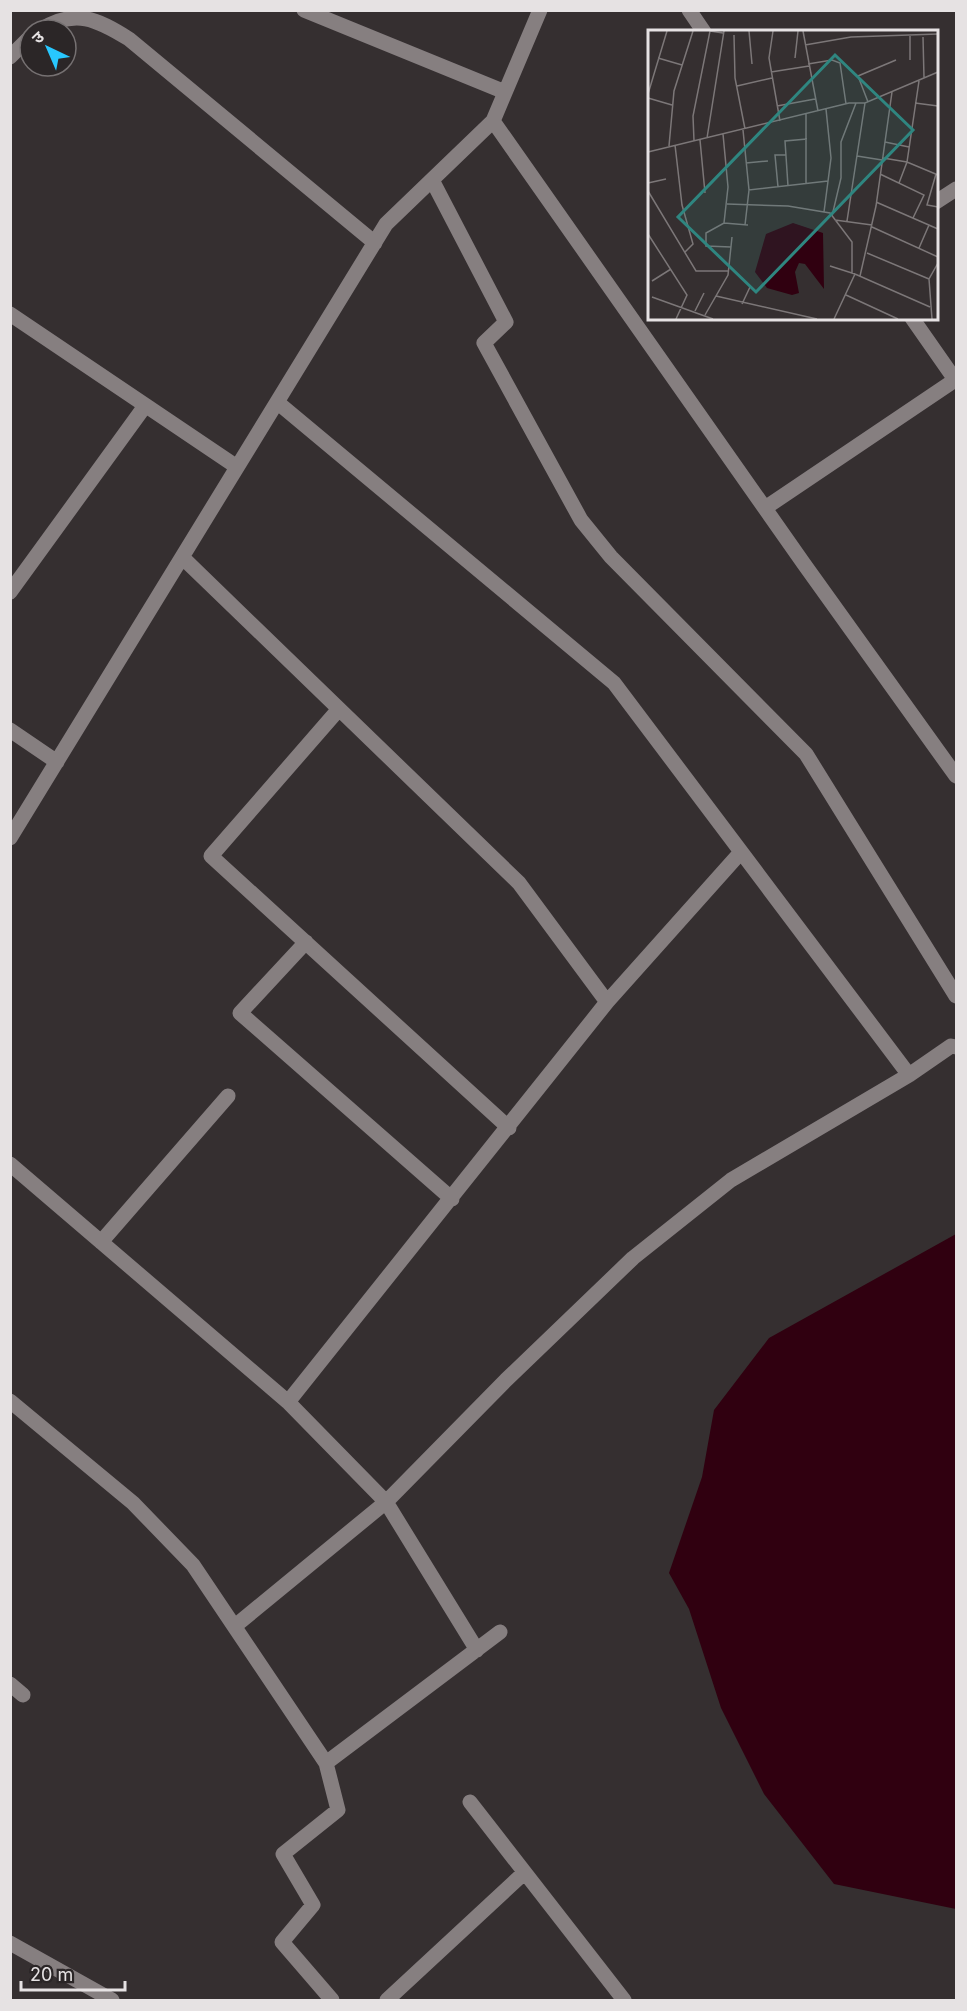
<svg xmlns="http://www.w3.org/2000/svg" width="967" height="2011" font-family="Inter,'Noto Sans Devanagari',sans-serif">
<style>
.water{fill:#300010}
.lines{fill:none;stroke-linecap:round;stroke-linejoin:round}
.minor{stroke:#867f80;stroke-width:15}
.inset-road{fill:none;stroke:#7c7778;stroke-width:1.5}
.view{fill:#2f8680;fill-opacity:0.15;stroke:#2f8680;stroke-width:3}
.inset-edge{fill:none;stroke:#e6e2e3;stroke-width:3}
</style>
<rect width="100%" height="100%" fill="#352f30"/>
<!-- water -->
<path class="water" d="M956 1234V1909L834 1884 764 1794 721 1708 689 1609 669 1573 702 1477 714 1410 769 1338Z"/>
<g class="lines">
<!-- minor -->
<path class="minor" d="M304 10 505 92
M689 10 704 32
M40 30C75 8 97 19 129 39L375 243
M10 57 30 37
M493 121 804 564 956 776
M432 180 506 322 484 343 581 520 611 557 806 754 956 996
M936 202 956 189
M10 314 237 467
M912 318 956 381
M277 402 614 683 909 1075
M765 508 955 380
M182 557 519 883 607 1002
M10 592 145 406
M339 709 211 856 509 1128
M10 730 57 762
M10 838 386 224 493 121 540 10
M306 942 240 1013 452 1199
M10 1164 288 1402 607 1002 741 852
M101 1242 228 1096
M10 1401 133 1503 193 1565 326 1763 338 1810 283 1854 313 1905 282 1942 332 2000
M288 1402 386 1502 477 1650
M235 1626 386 1502 506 1380 633 1258 731 1180 909 1075 951 1046 956 1047
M10 1684 23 1695
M326 1763 500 1632
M470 1802 624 2000
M10 1943 112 2000
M387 2000 524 1873"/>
</g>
<!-- overview -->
<g transform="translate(648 30)">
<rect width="290" height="290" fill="#352f30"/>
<path d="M145 193 175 203 176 259 157 234 151 233 147 242 151 263 144 265 119 258 107 242 118 204Z" fill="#300010"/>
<path class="inset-road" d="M101 1 104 34M125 1 121 28 132 91M155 1 170 81M86 5 87 48 97 99M275 7 276 48M157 15 203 7 290 4M10 28 34 35M147 28 150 1M262 30V6M160 34 184 30 192 33 198 74M123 42 161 36M89 56 124 48M0 64 19 1M0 68 24 75M220 72 210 46 248 30M267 73 290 76M129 76 167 69M95 100 101 160 180 151M75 104 80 157 76 193M59 108 76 1M52 110 57 163M46 111 45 86 62 1 75 3M237 112 261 117M27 115 34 175 45 214 37 222M21 116 26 61 45 1M0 122 201 73H217L290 42M209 126 234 130M235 128 259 132 290 145M98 133 120 131M232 144 276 165 265 188M288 144 279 175 290 177M0 153 18 149M158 153V84M251 153 259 132 271 51M140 156 137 111 159 109M130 157 127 125H138M0 161 48 241H81M228 172 290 199M79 174 140 176 182 183 204 212V243M176 182 183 128 178 79M184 186 193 148V112L208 73M187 190 224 195M199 191 217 73M97 195 101 160M224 197 290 227M0 204 39 265 28 289M83 217 58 216V203L76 193 100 195M271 218 281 195M219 223 281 249M182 236 207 244M212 246 228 176 244 62M4 251 23 239M198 265 250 289M68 266 169 289M4 267 65 289M94 274 102 257M47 281 56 263M57 285 80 245 84 207M186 289 207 244 282 277M284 289 281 249 290 233"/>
<path class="view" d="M187 25 265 100 108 262 30 187Z"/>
<rect width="290" height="290" class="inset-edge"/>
</g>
<!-- border -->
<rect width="967" height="2011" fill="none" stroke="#e6e2e3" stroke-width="24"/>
<!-- north arrow -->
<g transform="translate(48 48) rotate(316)"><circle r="28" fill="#2b2627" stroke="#767172" stroke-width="1.5"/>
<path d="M0-4.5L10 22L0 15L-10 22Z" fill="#28c8ff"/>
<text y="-9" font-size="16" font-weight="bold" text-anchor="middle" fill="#e6e2e3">उ</text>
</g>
<!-- scale -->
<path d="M21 1981v9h104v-9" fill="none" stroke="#e6e2e3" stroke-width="3"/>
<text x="30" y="1981" font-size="18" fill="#e6e2e3" stroke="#2b2627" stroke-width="4.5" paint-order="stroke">20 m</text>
</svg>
